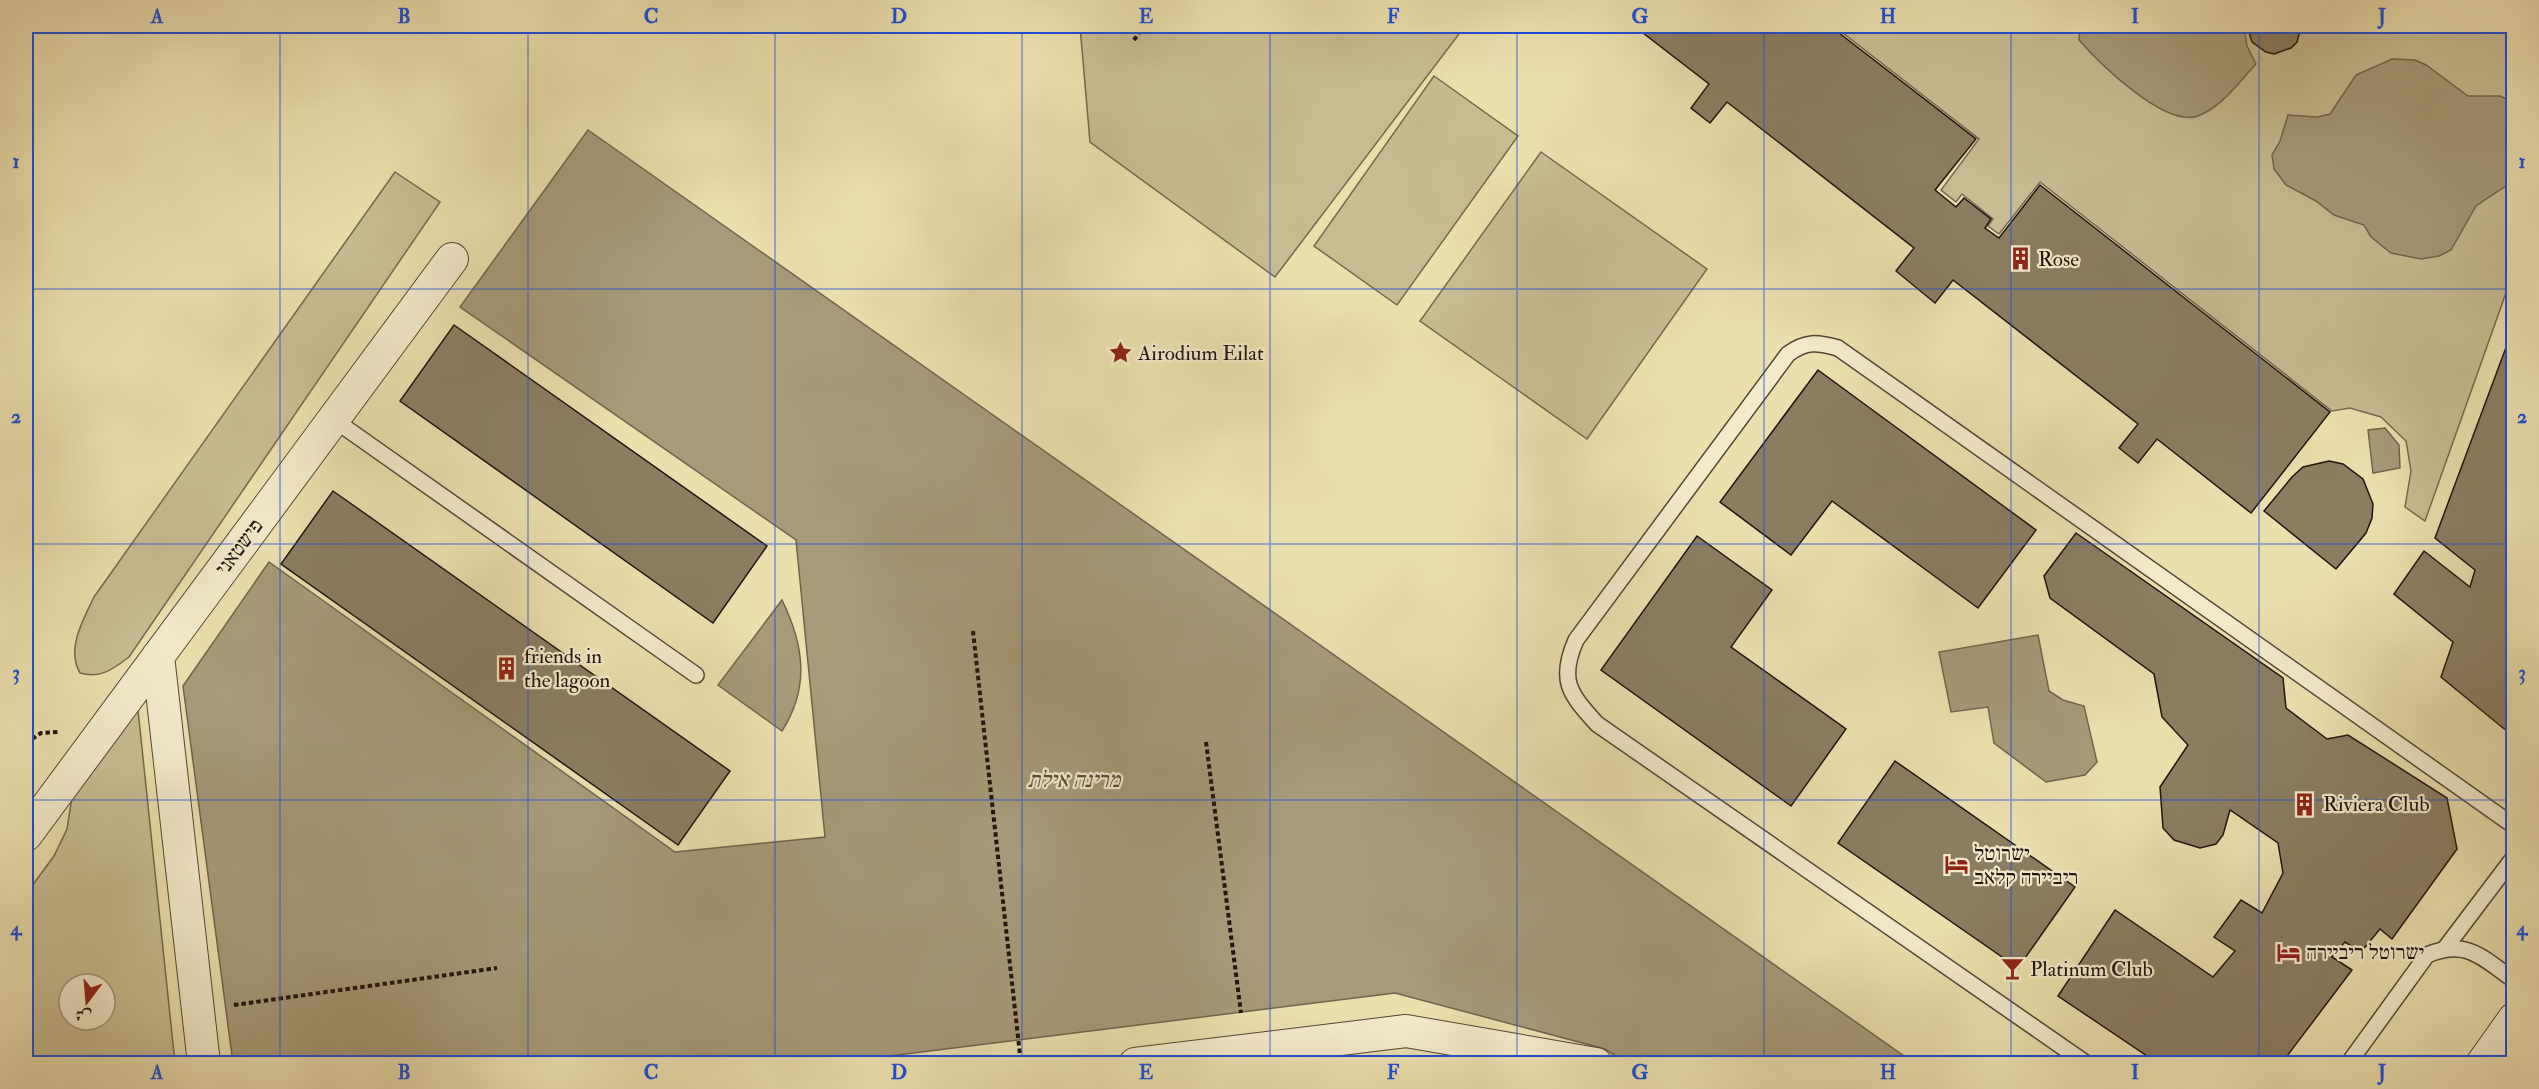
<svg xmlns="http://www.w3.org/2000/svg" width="2539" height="1089" font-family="'IM FELL Double Pica',Amiri,'Frank Ruhl Libre',serif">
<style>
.green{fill:#c9bc93;stroke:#756850;stroke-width:1.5;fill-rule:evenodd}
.water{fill:#a79a78;stroke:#71644e;stroke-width:1.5}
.building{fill:#8b7d61;stroke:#21130e;stroke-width:1.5}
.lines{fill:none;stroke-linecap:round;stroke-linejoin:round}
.lane-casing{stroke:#544636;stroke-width:18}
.street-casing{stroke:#544636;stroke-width:34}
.path{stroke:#21130e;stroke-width:4;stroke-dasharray:4.5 3;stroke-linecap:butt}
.lane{stroke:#f3eaca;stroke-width:15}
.street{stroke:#f3eaca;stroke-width:32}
.grid{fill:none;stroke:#1d4ed8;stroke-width:1.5;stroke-opacity:0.55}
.labels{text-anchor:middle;stroke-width:4.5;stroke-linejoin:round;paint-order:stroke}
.poi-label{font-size:21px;fill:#21130e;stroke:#f3eaca;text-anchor:start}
.street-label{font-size:21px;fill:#21130e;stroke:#f3eaca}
.water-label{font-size:22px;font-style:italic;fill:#574938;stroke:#f3eaca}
.neatline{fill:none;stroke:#1d4ed8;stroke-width:2}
.grid-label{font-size:20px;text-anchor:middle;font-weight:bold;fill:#1d4ed8}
</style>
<rect width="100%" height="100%" fill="#ecdfae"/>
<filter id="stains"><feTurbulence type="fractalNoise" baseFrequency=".00333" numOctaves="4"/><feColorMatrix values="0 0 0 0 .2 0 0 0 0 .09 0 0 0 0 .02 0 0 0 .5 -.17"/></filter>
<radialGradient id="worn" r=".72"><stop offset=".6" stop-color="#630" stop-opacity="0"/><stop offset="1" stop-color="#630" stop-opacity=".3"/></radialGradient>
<!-- green -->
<path class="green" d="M1080 26H1465L1275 277 1090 142Z
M1834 26H2513V273L2425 521 2405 507 2411 471 2406 441 2381 417 2350 408 2332 411 2040 182 1999 234 1988 226 1993 219 1962 194 1956 202 1941 190 1979 139Z
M1434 76 1518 136 1397 305 1314 246Z
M1541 152 1707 269 1587 439 1420 321Z
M395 172 440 202 129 657C113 669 101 679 80 673 66 649 83 620 94 597Z
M138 710 175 1063H26V894L54 856 67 829 75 778 86 743ZM69 984H105V1020H69Z"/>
<!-- water -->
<path class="water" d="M2080 26H2244L2247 46 2256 64C2239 82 2222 107 2198 116 2165 128 2099 63 2079 40Z
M2392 59 2415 60 2426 65 2468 96H2500L2513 102V181L2476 206 2451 250 2439 256 2421 259 2391 253 2371 237 2364 225 2334 215 2316 201 2286 185 2274 169 2272 155 2280 141 2288 115 2317 117 2330 114 2356 75Z
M588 130 1914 1063H1627L1605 1049 1395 993 825 1064 233 1063 183 686 269 562 675 852 825 837 796 540 460 307Z
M2385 428 2399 445 2400 468 2373 473 2368 430Z
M782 600C804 645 810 687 782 731L718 685Z
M2038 635 2049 691 2063 700 2084 706 2097 762 2085 775 2046 782 1994 743 1988 707 1951 712 1939 652Z"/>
<!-- building -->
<path class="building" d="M1634 26H1830L1976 139 1935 190 1956 207 1964 198 1991 219 1985 228 1999 238 2040 185 2330 412 2251 513 2157 439 2138 463 2119 448 2138 424 1953 280 1935 303 1896 271 1914 248 1727 102 1710 123 1691 108 1709 84Z
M2247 26H2301L2297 42 2291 48 2274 54 2266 52 2252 42Z
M454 325 767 546 713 623 400 401Z
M2514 326V737L2441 677 2453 642 2394 594 2424 551 2470 587 2475 570 2435 538Z
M1818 370 2036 530 1978 608 1832 501 1791 555 1720 502Z
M2329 461 2343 464 2363 479 2373 504 2372 518 2366 533 2336 569 2264 511 2292 477 2303 467Z
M333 491 730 771 678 845 281 564Z
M2076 533 2283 678 2286 708 2327 739 2348 735 2447 798 2457 849 2392 939 2380 929 2361 952 2345 942 2332 957 2352 970 2281 1064H2159L2058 996 2115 910 2213 977 2235 951 2214 937 2241 900 2262 913 2283 873 2278 843 2230 810 2223 835 2216 844 2200 848 2174 840 2163 828 2160 787 2188 745 2162 717 2154 674 2050 598 2044 576Z
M1697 536 1772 590 1731 647 1846 729 1791 806 1601 670Z
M1895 761 2075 887 2018 968 1838 843Z"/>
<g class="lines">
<defs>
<path id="lane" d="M333 419 696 675
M2446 947 2514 857
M2087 1064 1597 724C1570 694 1558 681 1576 640L1788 354C1806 341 1817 342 1838 348L2514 826
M2348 1064 2427 955C2467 938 2482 958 2514 980"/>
<path id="street" d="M158 656 204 1064
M26 835 452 259
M1135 1064 1406 1031 1596 1064
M2482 1064 2514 1019"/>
</defs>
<!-- lane casing -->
<use href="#lane" class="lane-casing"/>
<!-- street casing -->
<use href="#street" class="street-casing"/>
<!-- path -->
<path class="path" d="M1134 40 1144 26
M973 631 1021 1064
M1206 742 1241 1013
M26 743 41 733 58 732
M234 1005 497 968"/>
<!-- lane -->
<use href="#lane" class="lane"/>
<!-- street -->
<use href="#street" class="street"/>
</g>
<!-- grid -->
<path class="grid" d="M280 26V1064M528 26V1064M775 26V1064M1022 26V1064M1270 26V1064M1517 26V1064M1764 26V1064M2011 26V1064M2259 26V1064M26 289H2514M26 544H2514M26 800H2514"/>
<!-- icons -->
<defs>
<symbol id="building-bare" viewBox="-9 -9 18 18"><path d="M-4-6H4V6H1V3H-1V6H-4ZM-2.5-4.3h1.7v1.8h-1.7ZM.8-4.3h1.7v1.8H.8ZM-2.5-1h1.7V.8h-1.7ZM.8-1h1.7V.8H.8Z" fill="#8f2418" stroke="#f3eaca" stroke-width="2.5" paint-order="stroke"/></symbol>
<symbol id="sight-bare" viewBox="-9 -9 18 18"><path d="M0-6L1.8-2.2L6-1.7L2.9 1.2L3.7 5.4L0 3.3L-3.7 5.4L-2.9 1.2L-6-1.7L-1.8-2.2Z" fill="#8f2418" stroke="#f3eaca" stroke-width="2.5" paint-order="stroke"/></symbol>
<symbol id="hotel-bare" viewBox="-9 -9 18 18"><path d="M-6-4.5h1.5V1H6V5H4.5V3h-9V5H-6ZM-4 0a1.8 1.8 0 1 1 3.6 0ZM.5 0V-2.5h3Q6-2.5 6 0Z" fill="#8f2418" stroke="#f3eaca" stroke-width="2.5" paint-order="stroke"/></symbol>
<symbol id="bar-bare" viewBox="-9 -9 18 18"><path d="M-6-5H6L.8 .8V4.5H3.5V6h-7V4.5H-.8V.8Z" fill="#8f2418" stroke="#f3eaca" stroke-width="2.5" paint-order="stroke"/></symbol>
</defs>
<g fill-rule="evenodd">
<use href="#building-bare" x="2004" y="242" width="33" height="33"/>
<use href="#sight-bare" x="1104" y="336" width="33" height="33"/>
<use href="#building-bare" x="490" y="652" width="33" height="33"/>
<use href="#building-bare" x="2288" y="788" width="33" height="33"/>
<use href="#hotel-bare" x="1940" y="848" width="33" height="33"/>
<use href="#hotel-bare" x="2272" y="936" width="33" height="33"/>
<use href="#bar-bare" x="1996" y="952" width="33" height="33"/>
</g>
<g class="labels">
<!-- poi labels -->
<g class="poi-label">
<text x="2038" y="266">Rose</text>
<text x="1138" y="360">Airodium Eilat</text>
<text x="524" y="663">friends in<tspan x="524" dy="24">the lagoon</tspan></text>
<text x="2323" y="811">Riviera Club</text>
<text x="1974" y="860">ישרוטל<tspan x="1974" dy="24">ריביירה קלאב</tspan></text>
<text x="2306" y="959">ישרוטל ריביירה</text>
<text x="2030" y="976">Platinum Club</text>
</g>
<!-- street labels -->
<g class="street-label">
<text transform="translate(239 547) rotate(-53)" y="7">פישטאני</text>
</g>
<!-- water labels -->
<g class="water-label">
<text x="1074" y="787">מרינה אילת</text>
</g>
</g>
<!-- margin -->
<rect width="2539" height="1089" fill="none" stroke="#ecdfae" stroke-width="66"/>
<!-- north arrow -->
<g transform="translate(87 1002) rotate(196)"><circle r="28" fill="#f3eaca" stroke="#9f947f" stroke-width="1.5"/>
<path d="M0-4.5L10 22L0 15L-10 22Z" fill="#8f2418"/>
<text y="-9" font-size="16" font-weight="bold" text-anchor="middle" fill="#21130e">ش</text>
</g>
<rect x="33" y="33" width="2473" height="1023" class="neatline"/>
<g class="grid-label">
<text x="157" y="23">A</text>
<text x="404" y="23">B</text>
<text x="651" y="23">C</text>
<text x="899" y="23">D</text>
<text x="1146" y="23">E</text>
<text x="1393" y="23">F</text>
<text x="1640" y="23">G</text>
<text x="1888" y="23">H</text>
<text x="2135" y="23">I</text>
<text x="2382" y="23">J</text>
<text x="16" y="168">1</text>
<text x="2522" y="168">1</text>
<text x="16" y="423">2</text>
<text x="2522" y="423">2</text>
<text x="16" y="679">3</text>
<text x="2522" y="679">3</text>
<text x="16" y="935">4</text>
<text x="2522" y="935">4</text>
<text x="157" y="1079">A</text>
<text x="404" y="1079">B</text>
<text x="651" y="1079">C</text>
<text x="899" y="1079">D</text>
<text x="1146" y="1079">E</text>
<text x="1393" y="1079">F</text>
<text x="1640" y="1079">G</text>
<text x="1888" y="1079">H</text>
<text x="2135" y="1079">I</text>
<text x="2382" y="1079">J</text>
</g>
<rect width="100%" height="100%" filter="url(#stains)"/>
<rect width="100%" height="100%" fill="url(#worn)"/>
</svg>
